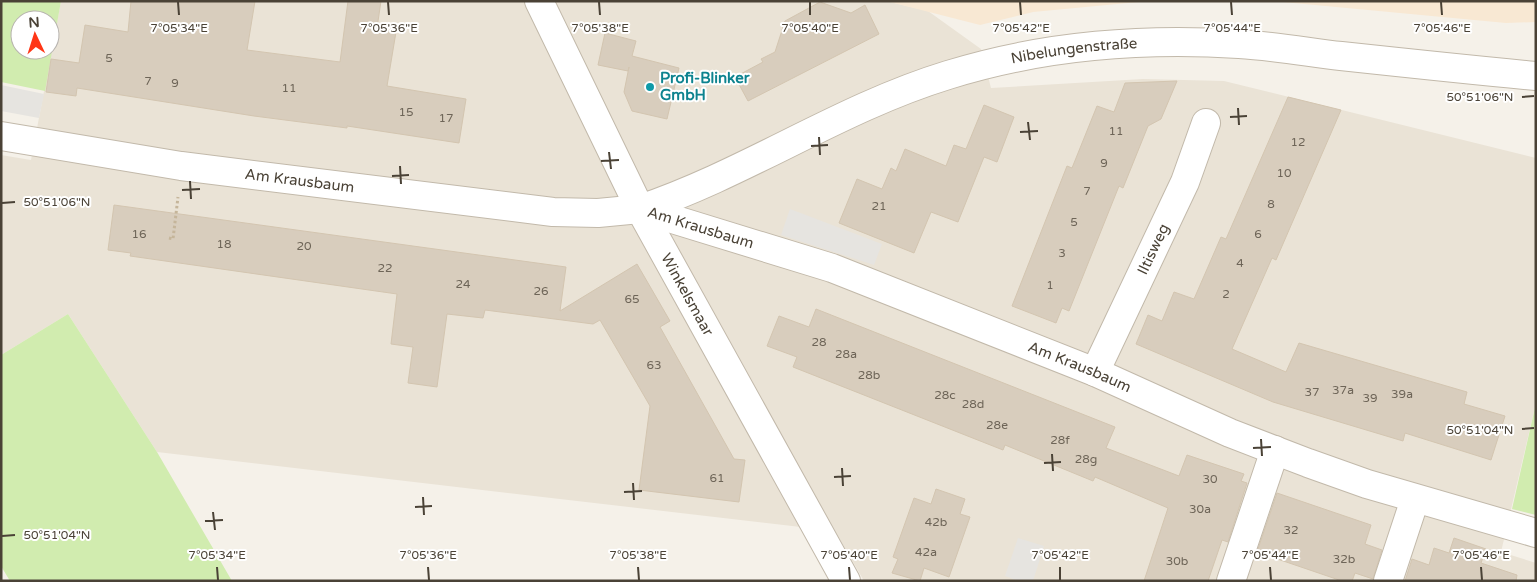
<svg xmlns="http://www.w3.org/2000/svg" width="1537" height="582" font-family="'Varela Round',sans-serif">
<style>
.residential{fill:#eae3d6}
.commercial{fill:#f8e8d3}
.green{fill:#d1ecaf;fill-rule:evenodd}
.parking{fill:#e6e4e0}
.building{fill:#d8cdbd;stroke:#d3c5b0}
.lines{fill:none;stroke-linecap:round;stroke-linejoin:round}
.minor-casing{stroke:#c2b9aa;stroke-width:30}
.path{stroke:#c5b59a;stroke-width:3;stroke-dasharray:2.5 2.5;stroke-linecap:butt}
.minor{stroke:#fff;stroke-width:28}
.ticks{fill:none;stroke:#4a4236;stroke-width:2}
.culture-dot{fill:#0f9aa8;stroke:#fff;stroke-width:2}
.labels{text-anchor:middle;stroke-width:4;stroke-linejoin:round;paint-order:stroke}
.number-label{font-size:12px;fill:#6e6558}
.street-label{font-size:15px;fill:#4a4236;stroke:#fff}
.culture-label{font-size:15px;font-weight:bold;fill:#0d838f;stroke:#fff;text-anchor:start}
.ticks-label{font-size:12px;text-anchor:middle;fill:#4a4236;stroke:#fff;stroke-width:4;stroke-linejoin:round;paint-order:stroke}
</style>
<rect width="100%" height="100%" fill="#f5f1e9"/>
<!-- residential -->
<path class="residential" d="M61 1H886L928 11 981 49 991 88 1143 79 1224 81 1536 158V403L1501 552 1536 563V581H864L835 531 157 452 68 314 1 355V155L31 160Z"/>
<!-- commercial -->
<path class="commercial" d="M886 1H1149L1033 12 980 25Z
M1254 1H1536V22L1506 23 1283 2Z"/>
<!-- green -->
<path class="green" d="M1 1H61L45 91 1 82ZM20 20H50V50H20Z
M68 314 157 452 232 581H10L1 566V355Z
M1536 403V515L1512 509Z"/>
<!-- parking -->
<path class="parking" d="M1 85 44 94 39 118 1 111Z
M790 209 882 244 874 265 781 235Z
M1018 538 1044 546 1033 581H1019L1005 576Z"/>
<!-- building -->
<path class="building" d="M131 1H255L247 50 340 62 348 1H381L377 28 396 32 387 86 466 99 459 143 347 126V128L254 116 77 88 76 96 46 92 51 59 79 63 85 25 128 32Z
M820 2 851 13 865 5 879 34 748 101 735 77 763 62 761 59 775 52 785 21Z
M605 33 636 41 632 56 679 68 667 119 632 111 624 92 629 67 628 71 598 65Z
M1177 81 1161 119 1148 126 1123 188 1119 186 1069 311 1062 308 1056 323 1012 306 1067 166 1072 168 1097 106 1114 112 1125 83Z
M1288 97 1341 110 1276 260 1272 258 1232 349 1286 372 1299 343 1467 392 1464 404 1505 416 1491 460 1405 433 1403 441 1273 402 1136 344 1148 315 1162 321 1174 292 1194 299 1221 237 1226 239Z
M984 105 1014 117 997 162 984 157 958 222 931 212 914 253 839 223 857 179 882 189 891 168 896 171 905 149 946 166 954 145 966 149Z
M114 205 566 267 560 311 637 264 670 321 660 327 734 459 745 460 739 502 639 490 650 406 600 320 593 324 485 310 483 318 447 314 437 387 408 383 413 347 391 344 397 294 130 256 131 253 108 250Z
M816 309 1115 427 1106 448 1179 476 1187 455 1244 474 1241 481 1247 483 1228 542 1222 540 1208 581H1144L1168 508 1095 477 1093 481 1005 445 1003 450 793 367 797 357 767 346 779 316 809 327Z
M936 489 965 499 960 514 970 517 949 577 924 568 920 581 892 573 898 559 893 557 914 498 931 504Z
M1277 493 1371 525 1365 544 1382 550 1373 579 1355 573 1352 581H1342L1257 552Z
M1454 538 1486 549 1481 563 1517 575 1516 581H1405L1412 559 1429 565 1434 548 1449 553Z"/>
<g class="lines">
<defs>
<g id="minor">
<path id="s1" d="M539 1 640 209 846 581"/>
<path id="s2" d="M1 136 181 166 553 212 598 213 640 209 832 268 1095 372 1230 433 1308 463 1367 484 1536 533"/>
<path id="s3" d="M640 209C747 173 840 108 948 75 1041 46 1142 38 1239 44 1273 46 1307 52 1341 56 1406 63 1471 70 1536 76"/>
<path id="s4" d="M1095 372 1185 182 1206 123"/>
<path d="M1231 581 1275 450"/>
<path d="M1388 581 1415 499"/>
</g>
</defs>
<!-- minor casing -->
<use href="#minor" class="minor-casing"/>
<!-- path -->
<path class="path" d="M169 238 173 239 178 197"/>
<!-- minor -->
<use href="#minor" class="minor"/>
</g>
<!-- ticks -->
<path class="ticks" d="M178 2 179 15M388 2 389 15M599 2 600 15M810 2V15M1020 2 1021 15M1231 2 1232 15M1441 2 1442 15M1522 97 1534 96M1238 108 1239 125M1230 117 1247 116M1028 122 1030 140M1020 132 1038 131M819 137 820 155M811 146 828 145M609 152 611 169M601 161 619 160M400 166 401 184M392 176 409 175M190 181 191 199M182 190 200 189M2 203 15 202M1522 429 1534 428M1261 439 1262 456M1253 448 1271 447M1052 454 1053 471M1044 463 1061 462M842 468 843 486M834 477 851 476M633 483 634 500M624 492 642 491M423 497 424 515M415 507 432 506M213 512 215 530M205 521 223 520M2 536 15 535M217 567 218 580M428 567 429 580M638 567 639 580M849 567 850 580M1060 567V580M1270 567 1271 580M1481 567 1482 580"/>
<!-- markers -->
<circle class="culture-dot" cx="650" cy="87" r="5"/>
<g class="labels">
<!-- number labels -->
<g class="number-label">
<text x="109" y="62">5</text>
<text x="148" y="85">7</text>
<text x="175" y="87">9</text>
<text x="289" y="92">11</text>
<text x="406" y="116">15</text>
<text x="446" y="122">17</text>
<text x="1116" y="135">11</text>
<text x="1298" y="146">12</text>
<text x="1104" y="167">9</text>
<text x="1284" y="177">10</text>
<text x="1087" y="195">7</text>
<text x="1271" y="208">8</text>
<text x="879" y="210">21</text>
<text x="1074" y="226">5</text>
<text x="139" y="238">16</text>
<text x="1258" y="238">6</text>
<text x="224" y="248">18</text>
<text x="304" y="250">20</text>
<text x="1062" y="257">3</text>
<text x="1240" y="267">4</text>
<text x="385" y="272">22</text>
<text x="463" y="288">24</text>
<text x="1050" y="289">1</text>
<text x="541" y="295">26</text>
<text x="1226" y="298">2</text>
<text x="632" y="303">65</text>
<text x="819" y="346">28</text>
<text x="846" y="358">28a</text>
<text x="654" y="369">63</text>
<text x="869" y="379">28b</text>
<text x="1343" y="394">37a</text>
<text x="1312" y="396">37</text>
<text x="1402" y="398">39a</text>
<text x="945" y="399">28c</text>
<text x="1370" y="402">39</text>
<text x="973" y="408">28d</text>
<text x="997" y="429">28e</text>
<text x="1060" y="444">28f</text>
<text x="1086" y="463">28g</text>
<text x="717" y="482">61</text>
<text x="1210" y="483">30</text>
<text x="1200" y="513">30a</text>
<text x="936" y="526">42b</text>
<text x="1291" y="534">32</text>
<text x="926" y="556">42a</text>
<text x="1344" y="563">32b</text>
<text x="1177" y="565">30b</text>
</g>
<!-- street labels -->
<g class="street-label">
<text dy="5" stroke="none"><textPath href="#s3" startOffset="465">Nibelungenstraße</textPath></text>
<text dy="5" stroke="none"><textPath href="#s2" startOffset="302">Am Krausbaum</textPath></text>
<text dy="5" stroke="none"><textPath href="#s2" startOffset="708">Am Krausbaum</textPath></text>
<text dy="5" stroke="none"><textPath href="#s4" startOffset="136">Iltisweg</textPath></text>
<text dy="5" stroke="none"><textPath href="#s1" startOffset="329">Winkelsmaar</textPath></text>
<text dy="5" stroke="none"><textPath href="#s2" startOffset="1112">Am Krausbaum</textPath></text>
</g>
<!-- culture labels -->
<g class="culture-label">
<text x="660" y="83">Profi-Blinker<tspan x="660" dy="17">GmbH</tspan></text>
</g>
</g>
<g class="ticks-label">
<text x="179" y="32">7°05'34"E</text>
<text x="389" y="32">7°05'36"E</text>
<text x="600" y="32">7°05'38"E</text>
<text x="810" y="32">7°05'40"E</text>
<text x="1021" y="32">7°05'42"E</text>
<text x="1232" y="32">7°05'44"E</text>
<text x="1442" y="32">7°05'46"E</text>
<text x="1480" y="101">50°51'06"N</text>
<text x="57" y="206">50°51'06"N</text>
<text x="1480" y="434">50°51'04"N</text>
<text x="57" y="539">50°51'04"N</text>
<text x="217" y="559">7°05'34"E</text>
<text x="428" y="559">7°05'36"E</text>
<text x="638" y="559">7°05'38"E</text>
<text x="849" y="559">7°05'40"E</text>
<text x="1060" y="559">7°05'42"E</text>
<text x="1270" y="559">7°05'44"E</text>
<text x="1481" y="559">7°05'46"E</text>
</g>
<!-- border -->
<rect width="1537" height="582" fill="none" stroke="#4a4236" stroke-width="5"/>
<!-- north arrow -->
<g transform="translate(35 35) rotate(356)"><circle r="24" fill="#ffffff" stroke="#b7b3af"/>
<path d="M0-4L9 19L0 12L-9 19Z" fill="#ff3616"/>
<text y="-8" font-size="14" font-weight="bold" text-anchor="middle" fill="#4a4236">N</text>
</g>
</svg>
